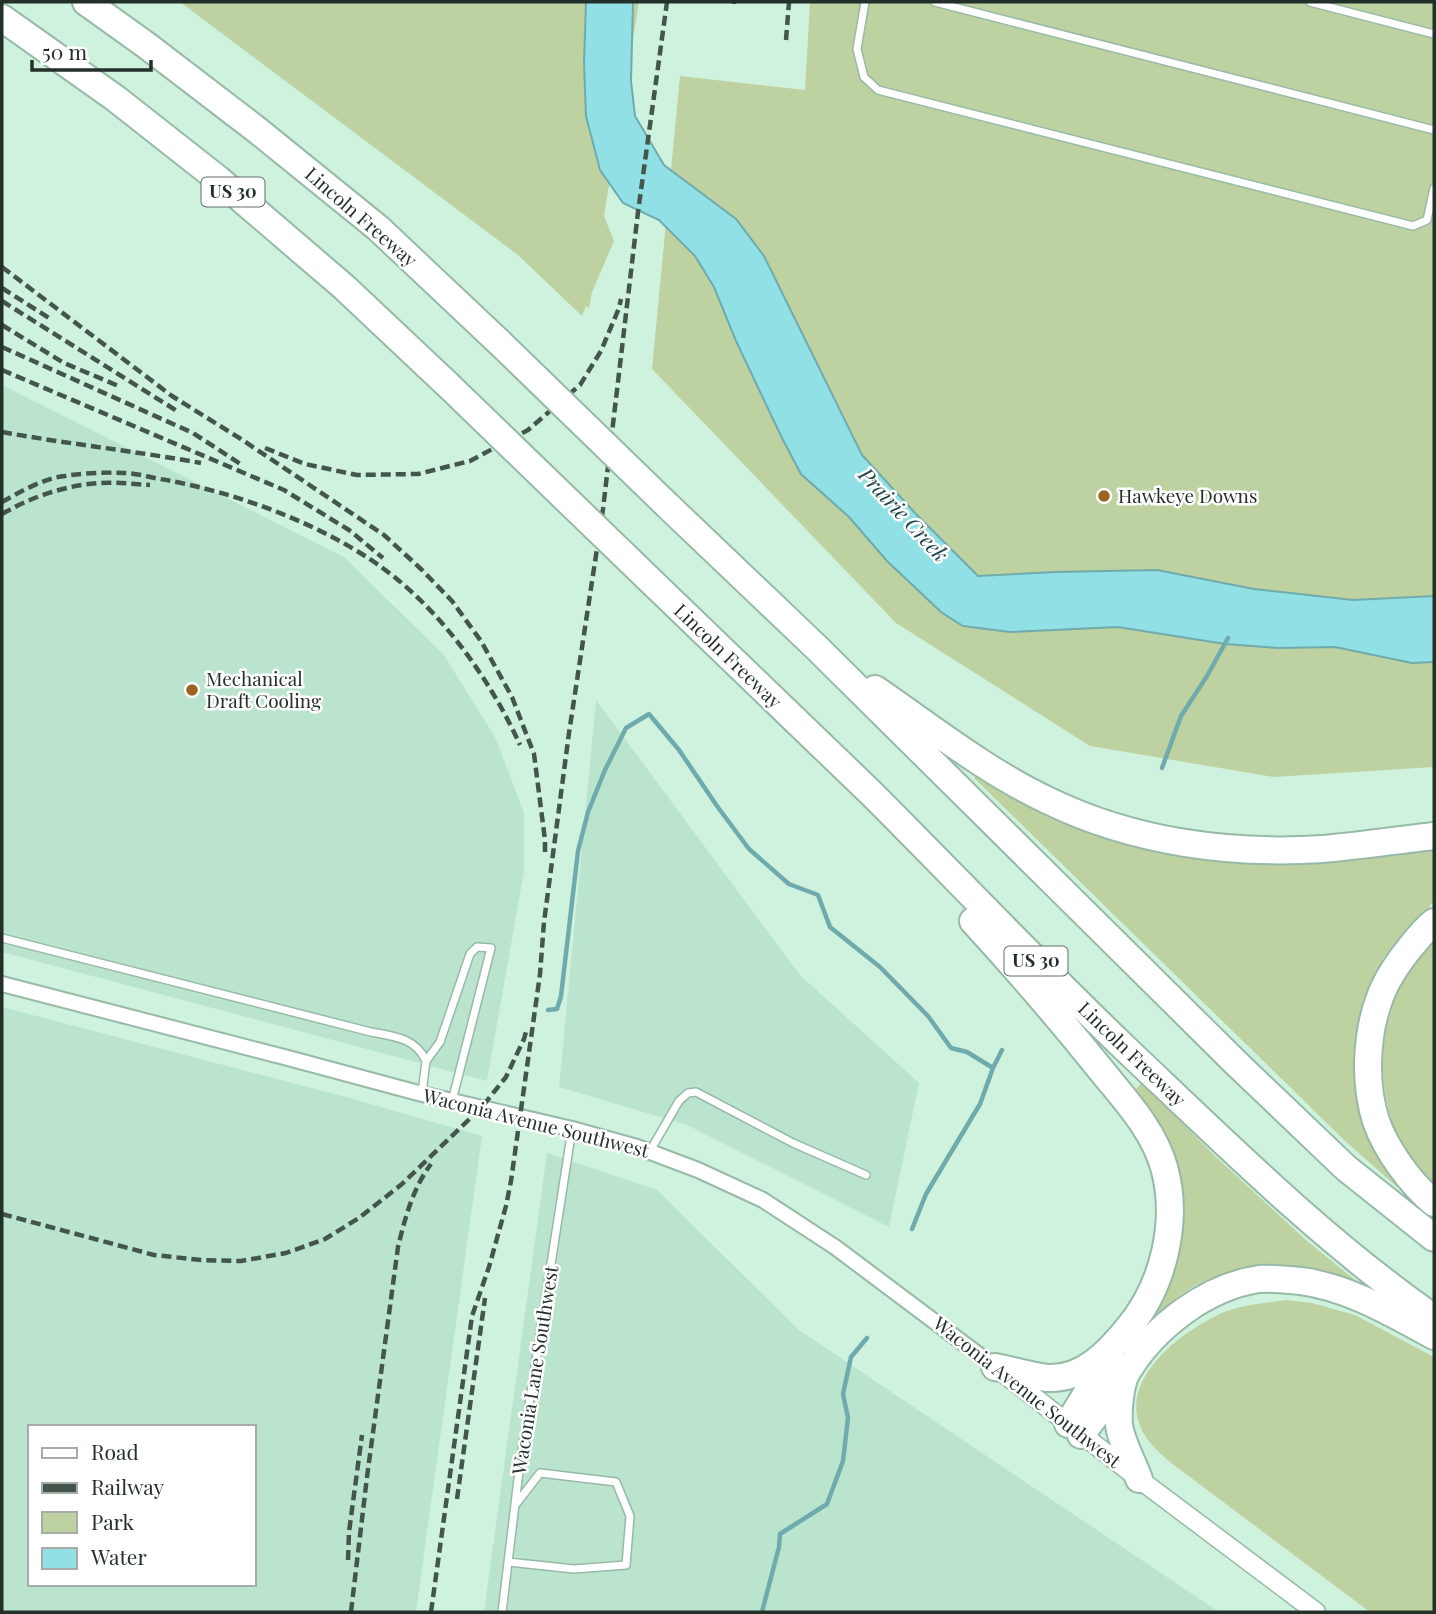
<svg xmlns="http://www.w3.org/2000/svg" width="1436" height="1614" font-family="'Playfair Display',serif">
<style>
.built{fill:#bbe4cf;fill-rule:evenodd}
.green{fill:#bed1a0}
.water{fill:#90e0e5;stroke:#6fabad;stroke-width:2}
.lines{fill:none;stroke-linecap:round;stroke-linejoin:round}
.stream{stroke:#6fabad;stroke-width:4.5}
.service-casing{stroke:#97b9a7;stroke-width:10}
.minor-casing{stroke:#97b9a7;stroke-width:18}
.tertiary-casing{stroke:#97b9a7;stroke-width:21}
.motorway-casing{stroke:#97b9a7;stroke-width:30}
.service{stroke:#fff;stroke-width:7}
.minor{stroke:#fff;stroke-width:14}
.tertiary{stroke:#fff;stroke-width:18}
.motorway{stroke:#fff;stroke-width:26}
.rail{stroke:#44554c;stroke-width:4.5;stroke-dasharray:10 5;stroke-linecap:butt}
.motorway-bridge-casing{stroke:#97b9a7;stroke-width:30;stroke-linecap:butt}
.motorway-bridge{stroke:#fff;stroke-width:26}
.poi-dot{fill:#9b651f;stroke:#fff;stroke-width:2.5}
.labels{text-anchor:middle;stroke-width:5;stroke-linejoin:round;paint-order:stroke}
.shield{fill:#fff;stroke:#656e69;stroke-width:2}
.shield-label{font-size:18px;font-weight:bold;fill:#233029}
.street-label{font-size:19px;fill:#233029;stroke:#fff}
.poi-label{font-size:19px;fill:#233029;stroke:#fff;text-anchor:start}
.water-label{font-size:21px;font-style:italic;fill:#204649;stroke:#fff}
</style>
<rect width="100%" height="100%" fill="#cff2df"/>
<!-- built -->
<path class="built" d="M2 385 344 557 444 655 496 739 524 813V871L487 1081 2 952Z
M596 700 800 975 919 1083 889 1227 687 1125 559 1087Z
M2 1007 350 1098 482 1136 416 1612H2ZM30 1427H254V1584H30Z
M547 1153 657 1190 799 1330 1219 1612H484Z"/>
<!-- green -->
<path class="green" d="M180 2H639L604 216 614 241 592 292 589 308 586 306 582 316 518 255Z
M810 2H1434V767L1274 777 1090 746 896 623 652 369 680 76 805 90Z
M976 776 1044 813 1130 845 1233 862 1356 860 1434 848V901L1384 957 1369 990 1361 1020 1401 1184 1397 1187 1344 1140 974 778Z
M1434 940V1188C1376 1131 1368 1043 1407 973 1414 961 1425 950 1434 940Z
M1142 1083 1216 1157 1307 1241 1360 1284C1345 1279 1329 1273 1313 1270 1271 1261 1222 1268 1186 1291 1174 1299 1163 1310 1152 1319 1166 1293 1169 1275 1175 1247 1177 1233 1183 1217 1182 1203 1181 1159 1161 1124 1136 1089Z
M1286 1300 1312 1303 1355 1315 1434 1357V1612H1370L1170 1462C1156 1450 1143 1438 1138 1420 1125 1372 1189 1326 1227 1311 1246 1304 1266 1303 1286 1300Z"/>
<!-- water -->
<path class="water" d="M586 2H633L631 81 635 116 664 165 736 219 764 256 862 455 916 514 978 576 1056 572 1157 570 1254 589 1353 600 1434 596V662L1412 663 1335 647 1278 648 1225 644 1118 627 1010 632 963 626 941 612 887 561 849 517 801 474 782 438 736 341 714 287 695 256 659 220 623 203 600 170 586 116 584 63Z"/>
<g class="lines">
<!-- stream -->
<path class="stream" d="M1162 768 1181 716 1207 676 1228 638
M548 1010 557 1009 561 996 578 851 588 812 605 770 626 728 649 714 679 750 717 806 749 849 789 884 818 895 830 927 880 967 928 1016 951 1048 967 1052 993 1068
M912 1229 926 1194 980 1104 993 1068 1002 1050
M762 1612 779 1547 780 1534 827 1504 843 1461 848 1418 843 1394 851 1357 867 1338"/>
<defs>
<path id="service" d="M865 2 857 49 864 77 878 90 1413 226 1427 220 1434 188
M935 2 1434 130
M1310 2 1434 34
M2 938 371 1032C393 1036 416 1038 426 1061
M422 1093 426 1061 440 1042 470 954 477 947 491 948 452 1101
M650 1151 679 1101 688 1093 696 1092 793 1143 866 1175
M508 1562 574 1569 626 1565 630 1516 616 1482 540 1473 516 1504
M502 1612 520 1463 572 1129"/>
<path id="minor" d="M2 984 288 1058 422 1094 572 1129 637 1147 698 1170 763 1200 835 1247 995 1367"/>
<path id="tertiary" d="M1002 1372 1139 1479 1316 1612"/>
<path id="motorway" d="M86 2 146 45 257 130 378 228 500 343
M2 18 115 98 218 179 344 287 448 385
M667 505 816 647 1236 1063 1346 1168 1434 1238
M655 585C727 655 800 724 872 794 958 880 1042 969 1130 1053 1226 1144 1326 1243 1434 1318
M875 689C932 728 987 772 1049 801 1134 842 1230 855 1323 849 1360 846 1397 840 1434 836
M973 921C1017 969 1060 1019 1101 1070 1125 1100 1153 1129 1164 1167 1179 1220 1164 1285 1129 1327 1109 1352 1083 1380 1047 1378 1030 1376 1012 1370 995 1367
M1434 922C1424 930 1417 939 1409 949 1397 964 1385 982 1379 1000 1366 1036 1364 1084 1376 1121 1386 1150 1411 1184 1434 1203
M1068 1424 1110 1355
M1081 1435 1122 1380
M1139 1479C1134 1465 1120 1439 1119 1424 1118 1410 1120 1384 1127 1372 1154 1327 1206 1287 1259 1279 1271 1278 1288 1280 1301 1281 1348 1287 1393 1314 1434 1336"/>
</defs>
<!-- service casing -->
<use href="#service" class="service-casing"/>
<!-- minor casing -->
<use href="#minor" class="minor-casing"/>
<!-- tertiary casing -->
<use href="#tertiary" class="tertiary-casing"/>
<!-- motorway casing -->
<use href="#motorway" class="motorway-casing"/>
<!-- service -->
<use href="#service" class="service"/>
<!-- minor -->
<use href="#minor" class="minor"/>
<!-- tertiary -->
<use href="#tertiary" class="tertiary"/>
<!-- motorway -->
<use href="#motorway" class="motorway"/>
<!-- rail -->
<path class="rail" d="M734 4V2
M786 40 789 2
M2 267 172 396 241 439 384 535 421 569 452 601 481 641 512 697 534 754 545 840V857
M2 288 49 318
M2 301 177 411
M2 325 64 363 121 387
M2 347 193 433 242 465
M2 370 284 490 349 530 383 558
M2 432C68 444 135 451 201 463
M265 448 305 464 357 475 418 474 470 461 528 430 580 385 601 351 619 308 621 299
M2 502C20 492 44 478 65 476 84 473 105 472 124 473 136 473 148 477 160 479 238 492 337 529 398 580 449 622 493 685 520 745
M2 514C31 497 66 485 100 483 116 482 133 484 150 485
M2 1214 154 1255 201 1260 241 1261 286 1253 325 1239 359 1218 402 1184 482 1107 506 1077 524 1039 526 1032
M457 1499 485 1298
M348 1560 349 1532 362 1435
M351 1612 367 1477 398 1247C405 1218 413 1188 431 1164
M431 1612 472 1316 489 1267 506 1206 511 1181 540 974 544 922 569 733 603 509 638 212 667 2"/>
<defs>
<path id="motorway-bridge" d="M500 343 667 505
M448 385 655 585"/>
</defs>
<!-- motorway-bridge casing -->
<use href="#motorway-bridge" class="motorway-bridge-casing"/>
<!-- motorway-bridge -->
<use href="#motorway-bridge" class="motorway-bridge"/>
</g>
<!-- markers -->
<g class="poi-dot">
<circle cx="1104" cy="496" r="7"/>
<circle cx="192" cy="690" r="7"/>
</g>
<g class="labels">
<!-- shield labels -->
<g class="shield">
<rect x="201.5" y="177.5" width="63" height="29" rx="5"/>
<rect x="1004.5" y="946.5" width="63" height="29" rx="5"/>
</g>
<g class="shield-label">
<text x="233" y="198">US 30</text>
<text x="1036" y="967">US 30</text>
</g>
<!-- street labels -->
<g class="street-label">
<text transform="translate(361 217) rotate(41)" y="7">Lincoln Freeway</text>
<text transform="translate(728 656) rotate(44)" y="7">Lincoln Freeway</text>
<text transform="translate(1132 1054) rotate(44)" y="7">Lincoln Freeway</text>
<text transform="translate(536 1123) rotate(14)" y="7">Waconia Avenue Southwest</text>
<text transform="translate(535 1370) rotate(-81)" y="7">Waconia Lane Southwest</text>
<text transform="translate(1027 1392) rotate(38)" y="7">Waconia Avenue Southwest</text>
</g>
<!-- poi labels -->
<g class="poi-label">
<text x="1118" y="503">Hawkeye Downs</text>
<text x="206" y="686">Mechanical<tspan x="206" dy="22">Draft Cooling</tspan></text>
</g>
<!-- water labels -->
<g class="water-label">
<text transform="translate(903 515) rotate(47)" y="7">Prairie Creek</text>
</g>
</g>
<!-- border -->
<rect width="1436" height="1614" fill="none" stroke="#233029" stroke-width="7"/>
<!-- legend -->
<rect x="28" y="1425" width="228" height="161" fill="#ffffff" stroke="#a7aca9" stroke-width="2"/>
<rect x="42" y="1448" width="35" height="10" fill="#ffffff" stroke="#a7aca9" stroke-width="2"/>
<text x="91" y="1460" font-size="21" fill="#233029">Road</text>
<rect x="42" y="1483" width="35" height="10" fill="#44554c" stroke="#a7aca9" stroke-width="2"/>
<text x="91" y="1495" font-size="21" fill="#233029">Railway</text>
<rect x="42" y="1512" width="35" height="21" fill="#bed1a0" stroke="#a7aca9" stroke-width="2"/>
<text x="91" y="1530" font-size="21" fill="#233029">Park</text>
<rect x="42" y="1548" width="35" height="21" fill="#90e0e5" stroke="#a7aca9" stroke-width="2"/>
<text x="91" y="1565" font-size="21" fill="#233029">Water</text>
<!-- scale -->
<path d="M32 60v10h119v-10" fill="none" stroke="#233029" stroke-width="3.5"/>
<text x="42" y="60" font-size="21" fill="#233029" stroke="#ffffff" stroke-width="5" paint-order="stroke">50 m</text>
</svg>
